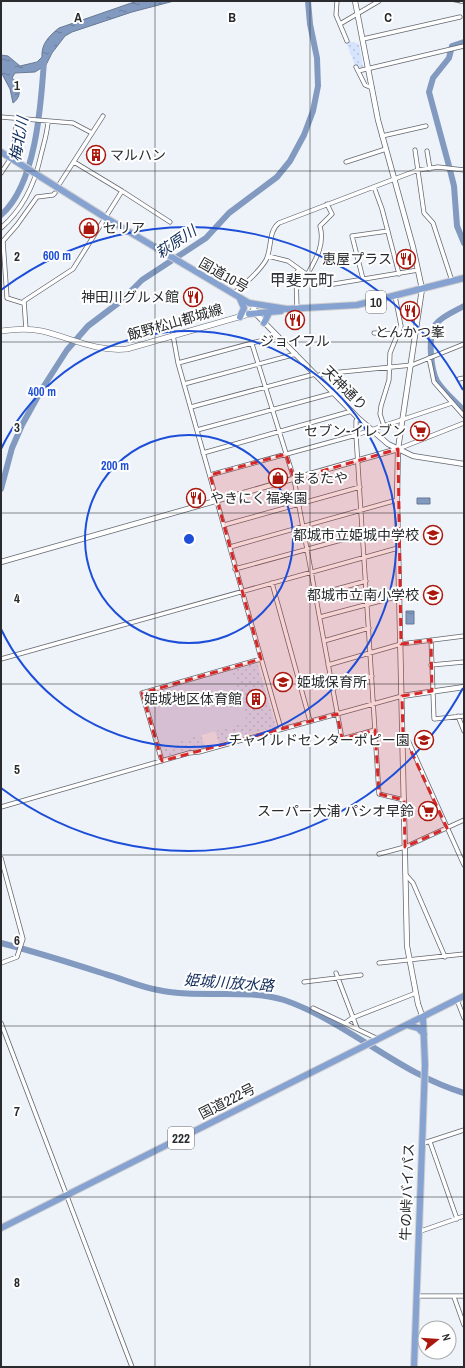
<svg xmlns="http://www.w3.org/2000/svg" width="465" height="1368" font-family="'Archivo Narrow','Noto Sans JP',sans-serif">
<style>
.green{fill:url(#green-dots)}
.pitch{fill:#d6e5fd}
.water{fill:url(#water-ripples);stroke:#677994}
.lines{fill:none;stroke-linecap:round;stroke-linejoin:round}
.river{stroke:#829ac0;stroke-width:6}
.minor-casing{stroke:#64686f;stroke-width:5}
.tertiary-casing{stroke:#64686f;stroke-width:6}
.secondary-casing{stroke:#64686f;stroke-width:6}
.trunk-casing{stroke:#d0d0d1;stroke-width:8}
.minor{stroke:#fff;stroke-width:3.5}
.tertiary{stroke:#fff;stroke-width:4.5}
.secondary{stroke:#fff;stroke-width:5}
.trunk{stroke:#86a2d0;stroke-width:6}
.rail-casing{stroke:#75787d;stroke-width:2.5}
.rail{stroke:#fff;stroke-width:1;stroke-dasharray:3;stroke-linecap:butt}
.marked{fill:#d62828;fill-opacity:0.2;stroke:#d62828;stroke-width:3;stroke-dasharray:8 5;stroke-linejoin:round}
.grid{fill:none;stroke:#292b2e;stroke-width:1;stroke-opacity:0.55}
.ring{fill:none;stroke:#1d4ed8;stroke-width:2}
.labels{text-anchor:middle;stroke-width:4;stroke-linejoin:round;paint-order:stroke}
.shield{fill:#fff;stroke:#696b6d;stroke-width:1}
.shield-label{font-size:13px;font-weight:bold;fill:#292b2e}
.poi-label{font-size:14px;fill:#292b2e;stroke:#fff;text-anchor:end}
.street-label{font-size:14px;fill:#292b2e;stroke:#fff}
.water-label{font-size:15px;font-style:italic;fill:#0f2c5b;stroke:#fff}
.quarter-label{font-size:16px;fill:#2f3339;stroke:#fff}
.grid-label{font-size:13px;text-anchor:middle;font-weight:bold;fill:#292b2e;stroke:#fff;stroke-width:4;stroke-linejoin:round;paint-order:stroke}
.centre{fill:#1d4ed8;stroke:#fff;stroke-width:2}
.ring-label{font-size:12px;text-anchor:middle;font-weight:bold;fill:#1d4ed8;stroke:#fff;stroke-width:4;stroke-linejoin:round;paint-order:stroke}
</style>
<defs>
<pattern id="green-dots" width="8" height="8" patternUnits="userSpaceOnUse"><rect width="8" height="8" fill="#d6e5fd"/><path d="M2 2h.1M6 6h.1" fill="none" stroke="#b8c5d9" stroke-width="1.8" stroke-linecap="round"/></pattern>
<pattern id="water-ripples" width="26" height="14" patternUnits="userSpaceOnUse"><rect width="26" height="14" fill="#829ac0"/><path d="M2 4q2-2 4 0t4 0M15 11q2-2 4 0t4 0" fill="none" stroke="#6a7e9c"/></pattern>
</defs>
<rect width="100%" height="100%" fill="#eef3fa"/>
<!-- green -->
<path class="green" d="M349 41 359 44 363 67 358 69 356 68 346 42Z
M257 662 276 727 219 743 215 731 201 735 205 747 162 759 144 694Z"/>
<!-- pitch -->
<path class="pitch" d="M232 669 247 722 159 747 144 694Z"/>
<!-- water -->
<path class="water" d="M137 1H174L132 12 72 32 65 36 52 53 46 65 35 72 15 73 12 78C20 84 23 96 13 103L10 89 1 72V55L8 56 20 66 37 62 42 57C41 44 49 36 59 28Z
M417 498H430V504H417Z
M406 611H414V624H406Z"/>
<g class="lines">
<!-- river -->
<path class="river" d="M464 42 452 46 449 58 433 78 429 92 449 166 454 186 457 226 464 243
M1 215C36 185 41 105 44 61
M464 306C455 311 442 316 436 324 427 335 431 370 437 381 444 392 455 401 464 411
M1 489 12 448 22 425 42 389 67 350 88 326 121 301 142 280 206 238 229 213 277 177 290 161 304 135 313 111 318 86 317 58 310 24 308 1
M1 943C36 952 71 963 105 974 123 979 140 987 158 990 198 999 246 988 284 1000 348 1022 399 1074 464 1093"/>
<defs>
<path id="minor" d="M337 1 336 15 347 41
M340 24 379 1
M363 39 460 17
M356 67 365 85 372 88
M358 71 464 46
M1 117 73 123 92 133
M382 136 426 126
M415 150 424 213 433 223 452 281
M427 151 430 169
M74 162 122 191
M346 162 386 149
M1 173 13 155 17 118
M60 183 103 116
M374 187 382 209 399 274
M1 228C23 209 34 186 40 159 43 146 47 135 48 122
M268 256 288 261 313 279 328 285 418 270
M307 275C316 259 325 245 320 226L332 214 327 204
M363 279 352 236 388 231
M233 294C244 284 258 274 266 260 272 249 268 231 279 223L418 170 438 167 464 170
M23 303 7 298 3 241 17 225 37 197 53 195 55 193
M297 309 296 274 299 269
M26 329 24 301 73 269 122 191 170 222
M374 333 398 334
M173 335 178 363 281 729
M252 344 294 479 342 739 375 730
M429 358 434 382 464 416
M178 363 278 336
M318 376 321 374 412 365 464 344
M459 379 464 378
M184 384 296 354
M191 407 315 374
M358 418 356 421V435L379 794 404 800
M384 426 380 414 381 406 389 380 390 353 401 326 395 296
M197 430 334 393
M398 449 464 423
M203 453 352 411
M210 475 356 435 452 403
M224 525 360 487
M230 547 397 500
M235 569 363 534
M272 583 310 721
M315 595 366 581
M320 617 399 596
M431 640 434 719 464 716
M324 641 369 628
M1 659 398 548
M328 665 401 644 464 636
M431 665 464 662
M332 688 372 676
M458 716 464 731
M403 734 407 738 464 865
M162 761 142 693 261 659
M1 807 189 753 199 752 402 696
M379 854 405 847 464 820
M1 858 23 939 17 957 1 963
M406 875 413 883 445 957
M379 963 464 954
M336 973 357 1028
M304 982 361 975
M457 1000 464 1018
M313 1008 378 1039
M1 1023 132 1367
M345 1023 352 1018 416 993
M430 1142 457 1219
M421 1144 464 1130
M418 1232 464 1216
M416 1296H464
M454 1297 464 1325"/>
<path id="tertiary" d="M355 1 378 120 413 247 422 289 398 449 397 500 407 946 418 1004 423 1018
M256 311V314L358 418 388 444 413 456 464 464
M1 562 398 449
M402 696 464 687"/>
<path id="secondary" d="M1 331C15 329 28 328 42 331 71 338 96 352 127 349L249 314 253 311 255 304"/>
<path id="trunk" d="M1 152 106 218 249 303 287 309 357 305 464 278
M249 314 281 311
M240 317 244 308 240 299
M264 323 269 313
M407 1025 418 1028 424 1034
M1 1228 464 996
M414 1367 425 1065 423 1018"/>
</defs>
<!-- minor casing -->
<use href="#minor" class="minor-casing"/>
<!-- tertiary casing -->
<use href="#tertiary" class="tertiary-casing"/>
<!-- secondary casing -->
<use href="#secondary" class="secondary-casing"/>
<!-- trunk casing -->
<use href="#trunk" class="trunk-casing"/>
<!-- minor -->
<use href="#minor" class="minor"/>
<!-- tertiary -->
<use href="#tertiary" class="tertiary"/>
<!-- secondary -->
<use href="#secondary" class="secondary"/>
<!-- trunk -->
<use href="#trunk" class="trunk"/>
<defs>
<path id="rail" d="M454 1 464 3"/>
</defs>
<!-- rail casing -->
<use href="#rail" class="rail-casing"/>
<!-- rail -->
<use href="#rail" class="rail"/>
</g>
<!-- marked area -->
<path class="marked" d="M398 449 401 644 431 640 432 691 402 696 403 734 447 828 405 847 404 800 379 794 375 730 342 739 337 714 162 761 142 693 261 659 210 475 286 454 294 479Z"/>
<!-- grid -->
<path class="grid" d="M155 1V1367M310 1V1367M1 171H464M1 342H464M1 513H464M1 684H464M1 855H464M1 1026H464M1 1197H464"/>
<!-- distance rings -->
<g class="ring">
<circle cx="189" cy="539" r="104"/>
<path d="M1 449A208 208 0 1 1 1 629"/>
<path d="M463 688A312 312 0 0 1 1 788M1 290A312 312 0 0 1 463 390"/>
</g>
<!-- icons -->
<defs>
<symbol id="building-ring" viewBox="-11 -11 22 22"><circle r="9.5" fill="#fff" stroke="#a9170d" stroke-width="1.5"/><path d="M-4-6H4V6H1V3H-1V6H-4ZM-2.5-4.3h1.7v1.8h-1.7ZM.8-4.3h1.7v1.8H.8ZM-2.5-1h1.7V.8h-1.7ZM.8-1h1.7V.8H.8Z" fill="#a9170d"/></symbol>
<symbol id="shop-ring" viewBox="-11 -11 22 22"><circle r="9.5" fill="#fff" stroke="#a9170d" stroke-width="1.5"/><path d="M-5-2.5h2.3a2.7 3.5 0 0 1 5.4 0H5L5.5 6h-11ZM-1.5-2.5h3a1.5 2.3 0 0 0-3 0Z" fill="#a9170d"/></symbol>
<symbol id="restaurant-ring" viewBox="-11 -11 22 22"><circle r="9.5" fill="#fff" stroke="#a9170d" stroke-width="1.5"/><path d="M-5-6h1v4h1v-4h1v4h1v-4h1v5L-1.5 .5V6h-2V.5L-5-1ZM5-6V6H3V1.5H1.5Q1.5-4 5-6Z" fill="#a9170d"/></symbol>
<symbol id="supermarket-ring" viewBox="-11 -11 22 22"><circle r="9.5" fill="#fff" stroke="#a9170d" stroke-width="1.5"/><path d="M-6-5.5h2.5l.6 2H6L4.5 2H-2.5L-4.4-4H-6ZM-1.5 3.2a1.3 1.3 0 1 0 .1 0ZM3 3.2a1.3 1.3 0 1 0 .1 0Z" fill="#a9170d"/></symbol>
<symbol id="school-ring" viewBox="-11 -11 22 22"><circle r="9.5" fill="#fff" stroke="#a9170d" stroke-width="1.5"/><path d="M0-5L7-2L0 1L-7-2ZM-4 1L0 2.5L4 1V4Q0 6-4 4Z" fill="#a9170d"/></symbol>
</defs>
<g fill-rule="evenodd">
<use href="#building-ring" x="85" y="144" width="22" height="22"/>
<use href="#shop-ring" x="78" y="217" width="22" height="22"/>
<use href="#restaurant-ring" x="395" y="248" width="22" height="22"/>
<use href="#restaurant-ring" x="182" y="286" width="22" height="22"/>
<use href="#restaurant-ring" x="399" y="300" width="22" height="22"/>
<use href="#restaurant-ring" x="284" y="309" width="22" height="22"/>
<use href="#supermarket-ring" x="409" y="420" width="22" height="22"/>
<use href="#shop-ring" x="267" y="467" width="22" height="22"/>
<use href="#restaurant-ring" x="185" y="487" width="22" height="22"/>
<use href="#school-ring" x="422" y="524" width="22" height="22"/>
<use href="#school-ring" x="422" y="584" width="22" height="22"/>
<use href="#school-ring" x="272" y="671" width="22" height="22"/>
<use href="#building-ring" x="245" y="688" width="22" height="22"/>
<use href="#school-ring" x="413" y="729" width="22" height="22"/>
<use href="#supermarket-ring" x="417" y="800" width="22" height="22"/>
</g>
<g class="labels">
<!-- shield labels -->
<g class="shield">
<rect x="366" y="291" width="20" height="22" rx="3"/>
<rect x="168" y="1127" width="26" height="22" rx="3"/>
</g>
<g class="shield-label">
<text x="376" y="307">10</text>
<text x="181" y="1143">222</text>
</g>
<!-- poi labels -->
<g class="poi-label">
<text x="110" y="160" text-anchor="start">マルハン</text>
<text x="103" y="233" text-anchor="start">セリア</text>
<text x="392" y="264">恵屋プラス</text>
<text x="179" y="302">神田川グルメ館</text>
<text x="410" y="337" text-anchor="middle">とんかつ峯</text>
<text x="295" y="346" text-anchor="middle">ジョイフル</text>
<text x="406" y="436">セブン-イレブン</text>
<text x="292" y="483" text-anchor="start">まるたや</text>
<text x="210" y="503" text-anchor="start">やきにく福楽園</text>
<text x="419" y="540">都城市立姫城中学校</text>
<text x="419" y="600">都城市立南小学校</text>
<text x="297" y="687" text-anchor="start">姫城保育所</text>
<text x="242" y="704">姫城地区体育館</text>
<text x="410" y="745">チャイルドセンターポピー園</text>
<text x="414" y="816">スーパー大浦 パシオ早鈴</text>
</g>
<!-- street labels -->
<g class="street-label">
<text transform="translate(224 275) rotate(30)" y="5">国道10号</text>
<text transform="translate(175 322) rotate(-16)" y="5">飯野松山都城線</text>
<text transform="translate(345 388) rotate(45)" y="5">天神通り</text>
<text transform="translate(227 1101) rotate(-27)" y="5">国道222号</text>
<text transform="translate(407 1192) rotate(-88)" y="5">牛の峠バイパス</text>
</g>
<!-- water labels -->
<g class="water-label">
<text transform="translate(19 139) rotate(-80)" y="5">梅北川</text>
<text transform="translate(176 242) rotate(-34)" y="5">萩原川</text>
<text transform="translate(229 983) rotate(4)" y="5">姫城川放水路</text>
</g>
<!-- quarter labels -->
<g class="quarter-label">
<text x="302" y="286">甲斐元町</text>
</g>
</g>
<g class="grid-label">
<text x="78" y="22">A</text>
<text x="232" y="22">B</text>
<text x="388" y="22">C</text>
<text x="17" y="90">1</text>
<text x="17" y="261">2</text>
<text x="17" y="432">3</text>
<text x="17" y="603">4</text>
<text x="17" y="774">5</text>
<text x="17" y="945">6</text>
<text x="17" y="1116">7</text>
<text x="17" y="1287">8</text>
</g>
<circle cx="189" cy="539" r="6" class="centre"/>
<g class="ring-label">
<text x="57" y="260">600 m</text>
<text x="42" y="396">400 m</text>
<text x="115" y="470">200 m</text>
</g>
<!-- border -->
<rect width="465" height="1368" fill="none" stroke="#292b2e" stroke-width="4"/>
<!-- north arrow -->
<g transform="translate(437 1340) rotate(73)"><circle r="19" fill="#ffffff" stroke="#a9aaab"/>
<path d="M0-3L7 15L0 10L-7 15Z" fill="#a9170d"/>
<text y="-6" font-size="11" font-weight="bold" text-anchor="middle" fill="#292b2e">N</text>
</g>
</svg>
